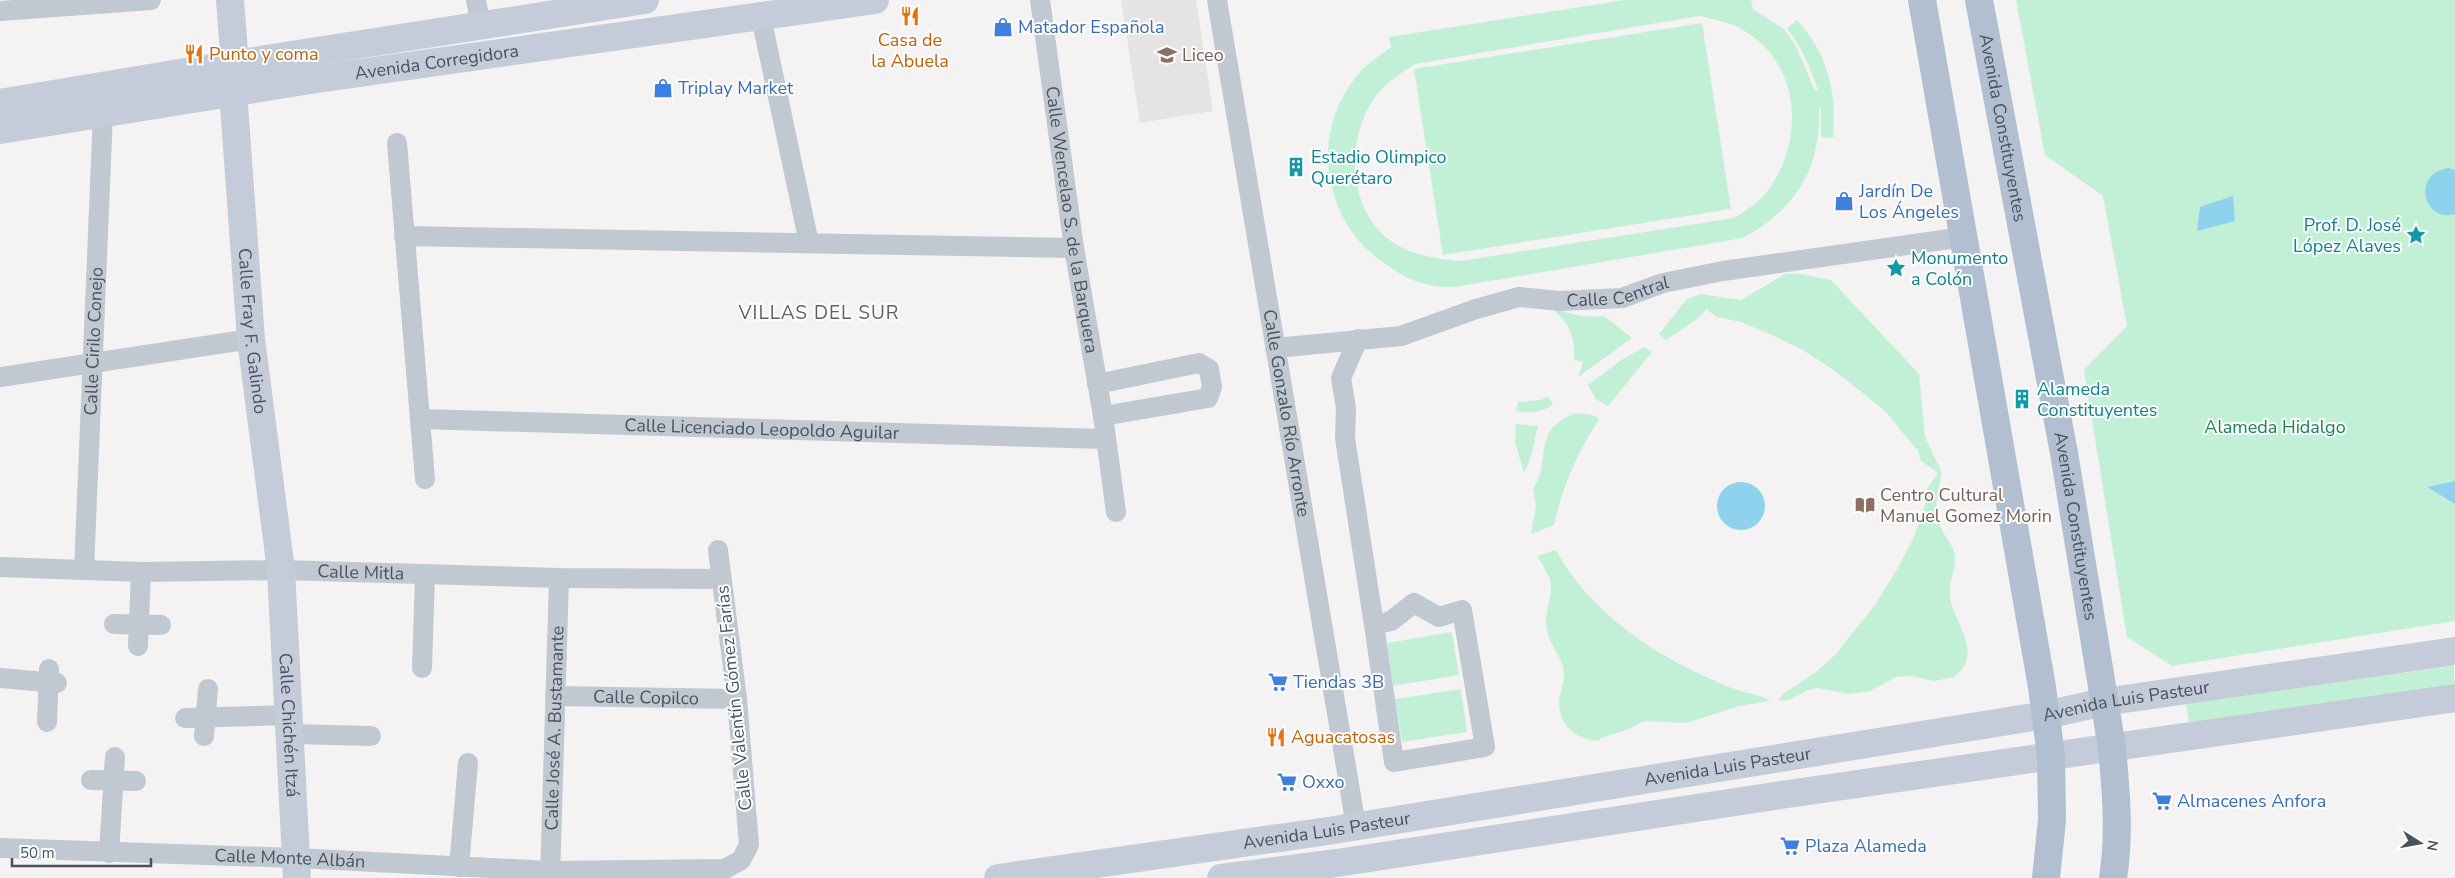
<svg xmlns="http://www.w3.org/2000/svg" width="2455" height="878" font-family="'Nunito Sans',sans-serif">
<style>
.education{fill:#e5e3e4}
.green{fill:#c2f0d7;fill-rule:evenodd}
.water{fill:#8fd2ed}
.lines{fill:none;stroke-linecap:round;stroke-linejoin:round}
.street{stroke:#c0c8d1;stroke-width:20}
.secondary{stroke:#c3ccd8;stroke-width:28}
.primary{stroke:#b2bfd0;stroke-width:28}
.labels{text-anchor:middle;stroke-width:4;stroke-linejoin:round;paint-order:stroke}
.shop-label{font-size:18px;fill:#366cbe;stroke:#fff;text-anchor:start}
.food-label{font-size:18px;fill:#c56008;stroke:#fff;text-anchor:start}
.education-label{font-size:18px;fill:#785e54;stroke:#fff;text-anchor:start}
.street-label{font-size:18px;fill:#495360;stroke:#fff}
.culture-label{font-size:18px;fill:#0d838f;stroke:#fff;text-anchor:start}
.park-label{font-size:18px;fill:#188356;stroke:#fff}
.neighbourhood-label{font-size:19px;letter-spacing:1px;fill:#5e6167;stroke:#fff}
</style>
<rect width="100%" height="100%" fill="#f4f2f2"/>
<!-- education -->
<path class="education" d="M1121 0H1196L1213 111 1140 123Z"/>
<!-- green -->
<path class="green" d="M1625 0H1751L1753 9 1784 29 1796 46 1815 91 1818 90C1810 67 1802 48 1787 28L1797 20C1828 54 1837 92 1833 138L1821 137V108H1819C1821 169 1796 209 1743 238L1455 287C1422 288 1402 277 1376 257 1318 211 1311 122 1364 68 1372 60 1383 54 1391 47L1389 37ZM1699 16C1712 19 1726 21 1739 28 1800 59 1806 137 1769 189 1760 202 1747 210 1734 218L1461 261C1440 259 1420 257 1401 247 1344 219 1342 128 1384 87 1393 78 1405 71 1415 64Z
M2016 0H2455V621L2172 666 2127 637 2084 370 2127 326 2103 196 2045 155Z
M1702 23 1731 209 1443 255 1414 69Z
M1785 274H1800L1831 280 1919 374 1925 437 1942 473C1937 493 1932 513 1943 532 1947 539 1954 548 1955 556 1956 569 1948 584 1950 597 1954 624 1985 653 1954 677L1934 681 1911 676 1896 677 1870 691 1849 694 1818 688 1808 690 1789 700 1778 701 1783 694 1816 672 1836 654 1875 605 1896 571 1913 539 1924 509 1927 489 1938 473 1921 461 1918 451 1885 411 1835 371 1803 350 1770 334 1741 322 1717 317 1706 309 1700 317 1666 340 1659 334 1686 300 1700 294 1741 300Z
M1549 306C1567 314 1584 318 1604 316L1632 338 1578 377 1583 362 1574 360C1576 336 1568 321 1549 306Z
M1644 347 1652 352 1608 406 1596 399 1588 385 1620 361Z
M1548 396 1553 405C1541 412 1530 414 1516 411L1518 402 1541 400Z
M1575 413 1592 415 1599 419C1578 452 1562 487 1554 525L1531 534 1536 506 1533 489C1553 459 1530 431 1575 413Z
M1516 424 1538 426 1530 460 1524 473 1515 442Z
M1556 550C1587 609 1652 654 1713 680 1722 684 1732 689 1741 691 1751 694 1761 695 1770 701L1740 706 1686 723 1644 721 1629 729 1601 738 1599 741C1577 739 1560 728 1559 703 1559 693 1565 683 1564 673 1563 657 1550 646 1547 630 1543 614 1554 596 1550 580 1547 572 1542 564 1537 556Z
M1452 632 1459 675 1393 686 1387 643Z
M2454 666 2455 697 2189 722 2186 703Z
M1461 689 1467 732 1402 742 1395 699Z"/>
<!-- water -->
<path class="water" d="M2449 168 2455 170V214C2423 223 2411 173 2449 168Z
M2233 196 2235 221 2197 231 2200 207Z
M2455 481V504L2427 487Z
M1717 506a24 24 0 1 1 48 0a24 24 0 1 1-48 0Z"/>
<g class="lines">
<!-- street -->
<g class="street">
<path d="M476 0 481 26"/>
<path id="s1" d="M1040 0 1074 248 1103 416 1116 512"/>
<path id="s2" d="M1217 0 1356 826"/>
<path d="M0 11 151 0"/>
<path d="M761 17 809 243"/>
<path d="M397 143 425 479"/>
<path d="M404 236 1074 248"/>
<path d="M1358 339 1341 378 1346 408 1345 438 1374 625 1391 621 1414 603 1439 617 1462 610 1485 747 1394 762 1374 625"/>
<path id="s3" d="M1275 348 1401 336 1476 309 1519 297 1560 301 1622 298 1663 283 1723 271 1964 237"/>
<path d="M0 377 251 339"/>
<path d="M1097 384 1199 363 1209 369 1212 387 1208 398 1103 416"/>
<path id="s4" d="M420 419 1105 439"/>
<path id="s5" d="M0 567 141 572 281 570 559 578 721 579"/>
<path id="s6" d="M84 570 103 113"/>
<path d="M114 624 161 625"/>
<path d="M138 646 141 572"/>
<path d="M422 668 425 575"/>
<path d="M0 678 57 683"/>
<path id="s7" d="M555 696 737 699"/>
<path d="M185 718 289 715"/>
<path d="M47 722 49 669"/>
<path d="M291 734 371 736"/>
<path d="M204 736 208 689"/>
<path d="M91 780 136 781"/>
<path id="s8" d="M0 848 296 858 550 871 725 869 741 860 749 845 737 699 718 550"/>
<path d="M109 853 115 757"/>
<path d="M459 867 468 763"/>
<path id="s9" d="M550 878 559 578"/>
</g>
<!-- secondary -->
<g class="secondary">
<path id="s10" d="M230 0 234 52 233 92 251 339 281 570 297 878"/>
<path d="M0 103 234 64 645 0"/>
<path id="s11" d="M0 130 310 80 875 0"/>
<path id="s12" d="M998 878 1328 831 2046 715 2104 702 2455 651"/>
<path d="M1221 878 1337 863 1781 795 2455 698"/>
</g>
<!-- primary -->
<g class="primary">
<path d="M1922 0 2042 687 2051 756 2052 820 2046 878"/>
<path id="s13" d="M1979 0 2064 453 2112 748C2116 791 2120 835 2113 878"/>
</g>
</g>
<!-- icons -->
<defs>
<symbol id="restaurant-bare" viewBox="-9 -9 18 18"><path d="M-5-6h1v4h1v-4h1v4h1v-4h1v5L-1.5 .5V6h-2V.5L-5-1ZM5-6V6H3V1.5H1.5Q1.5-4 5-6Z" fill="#e8710a" stroke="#fff" stroke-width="2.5" paint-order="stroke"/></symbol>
<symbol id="shop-bare" viewBox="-9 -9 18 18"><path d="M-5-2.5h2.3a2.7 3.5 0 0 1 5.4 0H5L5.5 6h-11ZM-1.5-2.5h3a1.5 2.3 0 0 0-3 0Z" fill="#3f7fe0" stroke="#fff" stroke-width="2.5" paint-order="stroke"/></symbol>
<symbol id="school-bare" viewBox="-9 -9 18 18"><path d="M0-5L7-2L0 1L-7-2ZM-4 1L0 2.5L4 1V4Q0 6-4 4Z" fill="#8d6e63" stroke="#fff" stroke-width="2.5" paint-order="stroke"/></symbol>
<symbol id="building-bare" viewBox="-9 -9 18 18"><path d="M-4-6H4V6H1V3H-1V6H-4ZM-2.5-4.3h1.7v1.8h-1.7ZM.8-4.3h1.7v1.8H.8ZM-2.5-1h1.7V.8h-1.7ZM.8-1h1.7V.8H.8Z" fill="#0f9aa8" stroke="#fff" stroke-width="2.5" paint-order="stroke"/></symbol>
<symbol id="sight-bare" viewBox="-9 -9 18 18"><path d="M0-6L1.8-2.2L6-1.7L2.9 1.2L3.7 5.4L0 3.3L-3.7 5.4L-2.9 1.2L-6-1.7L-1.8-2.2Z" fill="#0f9aa8" stroke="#fff" stroke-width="2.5" paint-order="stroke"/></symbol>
<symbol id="library-bare" viewBox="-9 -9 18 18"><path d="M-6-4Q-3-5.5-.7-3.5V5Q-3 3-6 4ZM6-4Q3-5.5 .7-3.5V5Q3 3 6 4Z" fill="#8d6e63" stroke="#fff" stroke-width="2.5" paint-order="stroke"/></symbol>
<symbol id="supermarket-bare" viewBox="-9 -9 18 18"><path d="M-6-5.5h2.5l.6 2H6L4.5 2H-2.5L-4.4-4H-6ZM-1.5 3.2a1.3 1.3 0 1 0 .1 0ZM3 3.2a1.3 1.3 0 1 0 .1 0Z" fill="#3f7fe0" stroke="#fff" stroke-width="2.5" paint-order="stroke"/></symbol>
</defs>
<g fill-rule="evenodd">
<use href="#restaurant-bare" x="896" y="2" width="28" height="28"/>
<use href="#shop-bare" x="989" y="13" width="28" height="28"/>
<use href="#restaurant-bare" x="180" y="40" width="28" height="28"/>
<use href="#school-bare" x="1153" y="41" width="28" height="28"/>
<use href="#shop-bare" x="649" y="74" width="28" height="28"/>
<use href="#building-bare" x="1282" y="153" width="28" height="28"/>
<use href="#shop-bare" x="1830" y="187" width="28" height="28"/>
<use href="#sight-bare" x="2402" y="221" width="28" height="28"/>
<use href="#sight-bare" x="1882" y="254" width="28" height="28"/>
<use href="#building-bare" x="2008" y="385" width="28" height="28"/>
<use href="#library-bare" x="1851" y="491" width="28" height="28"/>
<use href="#supermarket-bare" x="1264" y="668" width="28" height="28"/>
<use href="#restaurant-bare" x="1262" y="723" width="28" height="28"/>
<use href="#supermarket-bare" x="1273" y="768" width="28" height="28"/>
<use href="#supermarket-bare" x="2148" y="787" width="28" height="28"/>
<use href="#supermarket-bare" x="1776" y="832" width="28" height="28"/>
</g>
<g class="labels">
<!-- shop labels -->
<g class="shop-label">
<text x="1018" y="33">Matador Española</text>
<text x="678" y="94">Triplay Market</text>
<text x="1859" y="197">Jardín De<tspan x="1859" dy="21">Los Ángeles</tspan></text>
<text x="1293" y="688">Tiendas 3B</text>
<text x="1302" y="788">Oxxo</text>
<text x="2177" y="807">Almacenes Anfora</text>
<text x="1805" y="852">Plaza Alameda</text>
</g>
<!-- food labels -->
<g class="food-label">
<text x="910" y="46" text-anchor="middle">Casa de<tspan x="910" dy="21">la Abuela</tspan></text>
<text x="209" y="60">Punto y coma</text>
<text x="1291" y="743">Aguacatosas</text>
</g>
<!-- education labels -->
<g class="education-label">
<text x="1182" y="61">Liceo</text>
<text x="1880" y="501">Centro Cultural<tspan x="1880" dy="21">Manuel Gomez Morin</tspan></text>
</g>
<!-- street labels -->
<g class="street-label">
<text dy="6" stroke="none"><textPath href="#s11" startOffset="442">Avenida Corregidora</textPath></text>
<text dy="6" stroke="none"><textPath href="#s13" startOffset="130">Avenida Constituyentes</textPath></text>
<text dy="6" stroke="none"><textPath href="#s1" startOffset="222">Calle Wencelao S. de la Barquera</textPath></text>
<text dy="6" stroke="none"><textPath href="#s3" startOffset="351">Calle Central</textPath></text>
<text dy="6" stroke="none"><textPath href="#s10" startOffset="332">Calle Fray F. Galindo</textPath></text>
<text dy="6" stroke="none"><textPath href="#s6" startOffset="229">Calle Cirilo Conejo</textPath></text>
<text dy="6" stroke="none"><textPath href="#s2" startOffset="419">Calle Gonzalo Río Arronte</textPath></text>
<text dy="6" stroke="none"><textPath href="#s4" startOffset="342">Calle Licenciado Leopoldo Aguilar</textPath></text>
<text dy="6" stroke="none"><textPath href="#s13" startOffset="535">Avenida Constituyentes</textPath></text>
<text dy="6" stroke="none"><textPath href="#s5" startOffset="361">Calle Mitla</textPath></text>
<text dy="6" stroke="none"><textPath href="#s7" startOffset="91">Calle Copilco</textPath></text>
<text transform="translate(734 698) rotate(-96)" y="6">Calle Valentín Gómez Farías</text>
<text dy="6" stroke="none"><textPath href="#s12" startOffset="1142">Avenida Luis Pasteur</textPath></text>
<text dy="6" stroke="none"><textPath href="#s10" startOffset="728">Calle Chichén Itzá</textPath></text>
<text dy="6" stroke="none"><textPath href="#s9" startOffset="150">Calle José A. Bustamante</textPath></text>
<text dy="6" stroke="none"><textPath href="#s12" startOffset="738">Avenida Luis Pasteur</textPath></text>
<text dy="6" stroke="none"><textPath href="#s12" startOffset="332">Avenida Luis Pasteur</textPath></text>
<text dy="6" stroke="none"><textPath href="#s8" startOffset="290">Calle Monte Albán</textPath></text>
</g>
<!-- culture labels -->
<g class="culture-label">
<text x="1311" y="163">Estadio Olimpico<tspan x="1311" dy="21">Querétaro</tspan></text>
<text x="2401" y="231" text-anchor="end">Prof. D. José<tspan x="2401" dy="21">López Alaves</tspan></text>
<text x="1911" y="264">Monumento<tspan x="1911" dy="21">a Colón</tspan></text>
<text x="2037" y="395">Alameda<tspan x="2037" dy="21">Constituyentes</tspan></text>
</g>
<!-- park labels -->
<g class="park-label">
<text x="2275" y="433">Alameda Hidalgo</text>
</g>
<!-- neighbourhood labels -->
<g class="neighbourhood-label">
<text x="819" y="319">VILLAS DEL SUR</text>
</g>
</g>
<!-- north arrow -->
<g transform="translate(2420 843) rotate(101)" stroke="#ffffff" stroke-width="4" paint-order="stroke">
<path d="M0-4L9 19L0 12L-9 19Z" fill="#495360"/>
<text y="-8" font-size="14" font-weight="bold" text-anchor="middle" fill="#495360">N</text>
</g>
<!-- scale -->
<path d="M12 858v8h139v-8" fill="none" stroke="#495360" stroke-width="2.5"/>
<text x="20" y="858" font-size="15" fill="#495360" stroke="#ffffff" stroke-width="4" paint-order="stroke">50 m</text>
</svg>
